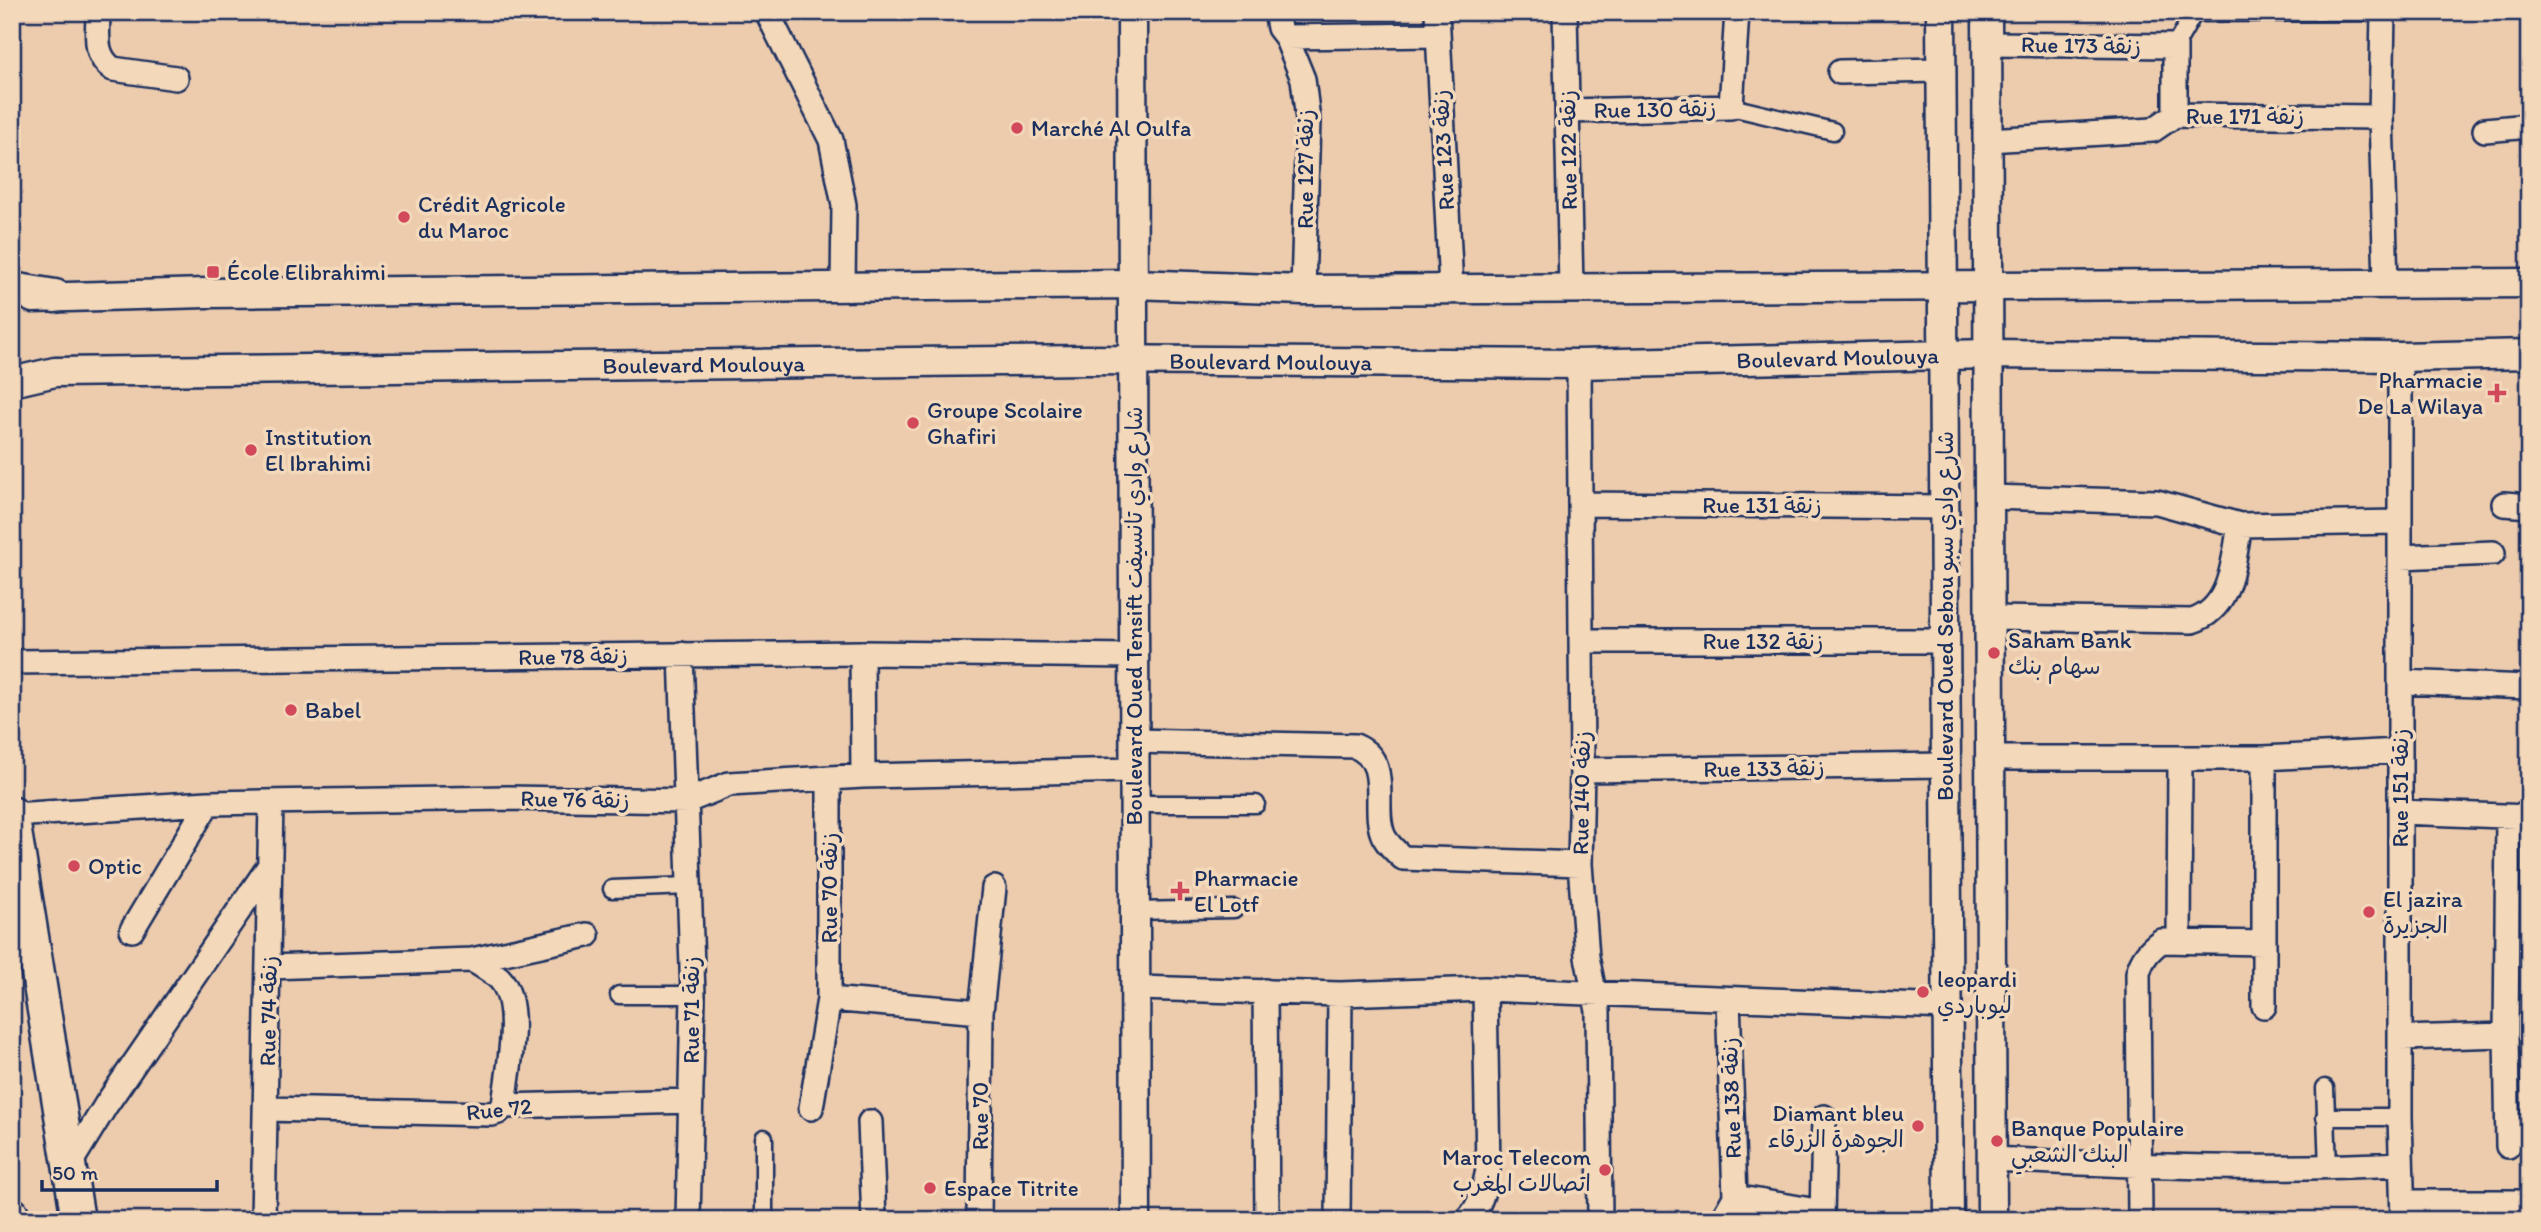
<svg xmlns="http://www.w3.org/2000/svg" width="2541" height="1232" font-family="Itim,'Playpen Sans Arabic',sans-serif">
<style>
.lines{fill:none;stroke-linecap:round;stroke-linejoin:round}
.pedestrian-casing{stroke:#1b2f5e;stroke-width:21}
.minor-casing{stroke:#1b2f5e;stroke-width:28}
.tertiary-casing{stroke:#1b2f5e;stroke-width:33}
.secondary-casing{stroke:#1b2f5e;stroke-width:37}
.pedestrian{stroke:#f3d8ba;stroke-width:16}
.minor{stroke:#f3d8ba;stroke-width:23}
.tertiary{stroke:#f3d8ba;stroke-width:28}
.secondary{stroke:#f3d8ba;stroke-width:32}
.poi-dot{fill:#d1495b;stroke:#f3d8ba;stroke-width:2.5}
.labels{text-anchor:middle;stroke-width:7;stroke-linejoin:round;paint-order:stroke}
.street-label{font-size:23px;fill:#1b2f5e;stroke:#f3d8ba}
.poi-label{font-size:23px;fill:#1b2f5e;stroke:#f3d8ba;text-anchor:start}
</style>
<rect width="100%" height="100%" fill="#edccae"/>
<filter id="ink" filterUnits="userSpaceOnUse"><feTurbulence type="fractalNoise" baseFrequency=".0143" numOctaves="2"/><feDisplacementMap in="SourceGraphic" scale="14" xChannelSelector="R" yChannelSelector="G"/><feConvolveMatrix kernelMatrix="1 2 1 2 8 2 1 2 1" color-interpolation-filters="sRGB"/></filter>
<g filter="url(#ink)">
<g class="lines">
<defs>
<path id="pedestrian" d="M2175 46 2194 13 2383 12
M1731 107 1833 131
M1134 804H1256
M612 889 690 886
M1134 911 1234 909
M619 995H693
M2325 1088 2328 1168
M2325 1117H2400
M764 1220V1138"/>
<path id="minor" d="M98 12C98 33 93 56 113 69L176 78
M767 12 831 140 844 205 843 287
M1276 12 1279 28 1286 37 1303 79 1308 120 1303 290
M1437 12 1451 288
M1565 12 1571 288
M2383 12 2381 117 2386 283
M1286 37 1437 35
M1988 44 2175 46V115
M1840 72 1941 70
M1568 111 1731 107 1737 12
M2485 130 2529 126
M1988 140 2153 130 2175 115 2381 117
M2400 357V1117L2403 1220
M1579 364 1582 770 1580 864 1587 957 1598 1011 1600 1220
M1989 497 2157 502 2240 525 2398 522
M1580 504 1944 507
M2504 504 2529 506
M2400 557 2493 553
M1990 618 2192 621C2232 609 2233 561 2240 525
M1581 641H1945
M862 653 863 776
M681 654 693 995 688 1220
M12 662 862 653 1134 656
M2400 682 2529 687
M1134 741 1355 746C1394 762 1370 809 1384 837 1389 846 1396 852 1403 858L1580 864
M1991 758H2264L2399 751
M1582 770 1946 765
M2400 812 2529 817
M12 815 208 803 508 798 687 801 729 784 863 776 1134 770
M2508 817 2506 1035 2508 1146
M132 930 208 803
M2179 941 2180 759
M472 960C481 965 491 971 499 978 524 1003 507 1074 504 1106
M269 967 472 960 587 935
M1137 988 1340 994 1485 989 1947 1007
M1265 991 1267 1220
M829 999 981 1012
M1728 999 1735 1197
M2264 1006V758
M2400 1038 2506 1035
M811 1108 829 999V778
M266 1109 492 1114 498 1112 504 1106 691 1101
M870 1122 874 1220
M1992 1159C2128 1166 2265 1171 2401 1164
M68 1167 106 1105 270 865
M1735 1197 1822 1212
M2403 1202H2529
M263 1220 271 802
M979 1220 981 1012 994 888
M1338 1220 1340 994
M1467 1220C1481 1206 1484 1189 1488 1170L1485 989
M1722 1220 1735 1197
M1822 1220 1824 1117
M2140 1220 2138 973C2142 958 2149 950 2161 941L2264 943"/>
<g id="tertiary">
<path d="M1132 12 1136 1220"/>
<path d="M1941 12 1949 1220"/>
<path d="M1987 12 1992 1220"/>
<path d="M33 298 206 293 1133 284 1303 290 2529 283"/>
<path id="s1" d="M12 382 55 372 1087 360 1579 364 1989 354 2400 357 2529 354"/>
</g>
<path id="secondary" d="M12 289 55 296
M12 813 78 1220
M12 1214 13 1220"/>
</defs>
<!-- pedestrian casing -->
<use href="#pedestrian" class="pedestrian-casing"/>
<!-- minor casing -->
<use href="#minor" class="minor-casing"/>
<!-- tertiary casing -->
<use href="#tertiary" class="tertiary-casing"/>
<!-- secondary casing -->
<use href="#secondary" class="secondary-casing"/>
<!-- pedestrian -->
<use href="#pedestrian" class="pedestrian"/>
<!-- minor -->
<use href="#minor" class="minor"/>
<!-- tertiary -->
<use href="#tertiary" class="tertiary"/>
<!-- secondary -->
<use href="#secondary" class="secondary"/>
</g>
</g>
<!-- markers -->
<g class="poi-dot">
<circle cx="1017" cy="128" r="7"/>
<circle cx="404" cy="217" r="7"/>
<rect x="206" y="265" width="14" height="14" rx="3.5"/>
<path d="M2493.5 382.5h7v7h7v7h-7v7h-7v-7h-7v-7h7z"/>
<circle cx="913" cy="423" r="7"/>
<circle cx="251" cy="450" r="7"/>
<circle cx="1994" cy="653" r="7"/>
<circle cx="291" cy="710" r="7"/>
<circle cx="74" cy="866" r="7"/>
<path d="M1176.5 880.5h7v7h7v7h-7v7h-7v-7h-7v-7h7z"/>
<circle cx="2369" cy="912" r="7"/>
<circle cx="1923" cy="992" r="7"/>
<circle cx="1918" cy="1126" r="7"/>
<circle cx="1997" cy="1141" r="7"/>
<circle cx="1605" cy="1170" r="7"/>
<circle cx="930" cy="1188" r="7"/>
</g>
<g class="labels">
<!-- street labels -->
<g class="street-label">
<text transform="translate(2081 45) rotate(1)" y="8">Rue 173 زنقة</text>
<text transform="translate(1655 109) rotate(-1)" y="8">Rue 130 زنقة</text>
<text x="2245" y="124">Rue 171 زنقة</text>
<text transform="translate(1443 150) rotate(-93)" y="8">Rue 123 زنقة</text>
<text transform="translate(1568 150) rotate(-91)" y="8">Rue 122 زنقة</text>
<text transform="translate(1305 169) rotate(-90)" y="8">Rue 127 زنقة</text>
<text dy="8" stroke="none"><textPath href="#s1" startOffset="1827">Boulevard Moulouya</textPath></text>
<text dy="8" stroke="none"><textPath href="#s1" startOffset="1260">Boulevard Moulouya</textPath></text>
<text dy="8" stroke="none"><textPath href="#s1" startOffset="693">Boulevard Moulouya</textPath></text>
<text x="1762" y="513">Rue 131 زنقة</text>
<text transform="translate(1134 616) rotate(-90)" y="8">Boulevard Oued Tensift شارع وادي تانسيفت</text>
<text transform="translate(1945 616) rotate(-90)" y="8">Boulevard Oued Sebou شارع وادي سبو</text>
<text x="1763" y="649">Rue 132 زنقة</text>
<text transform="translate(573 656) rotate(-1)" y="8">Rue 78 زنقة</text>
<text transform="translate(1764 768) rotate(-1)" y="8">Rue 133 زنقة</text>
<text transform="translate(2400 788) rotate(-90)" y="8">Rue 151 زنقة</text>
<text transform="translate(1581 793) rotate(-89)" y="8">Rue 140 زنقة</text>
<text transform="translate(575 799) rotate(1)" y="8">Rue 76 زنقة</text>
<text transform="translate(829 888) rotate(-90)" y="8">Rue 70 زنقة</text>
<text transform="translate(691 1010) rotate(-90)" y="8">Rue 71 زنقة</text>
<text transform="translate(268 1011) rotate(-89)" y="8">Rue 74 زنقة</text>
<text transform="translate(1731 1098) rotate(-92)" y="8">Rue 138 زنقة</text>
<text transform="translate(499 1109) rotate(-6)" y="8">Rue 72</text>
<text transform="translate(980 1116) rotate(-90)" y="8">Rue 70</text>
</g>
<!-- poi labels -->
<g class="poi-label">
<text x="1031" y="136">Marché Al Oulfa</text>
<text x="418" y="212">Crédit Agricole<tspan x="418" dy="26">du Maroc</tspan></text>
<text x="227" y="280">École Elibrahimi</text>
<text x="2483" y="388" text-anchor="end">Pharmacie<tspan x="2483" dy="26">De La Wilaya</tspan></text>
<text x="927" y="418">Groupe Scolaire<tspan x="927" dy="26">Ghafiri</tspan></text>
<text x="265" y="445">Institution<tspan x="265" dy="26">El Ibrahimi</tspan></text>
<text x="2008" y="648">Saham Bank<tspan x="2008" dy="26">سهام بنك</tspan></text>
<text x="305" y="718">Babel</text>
<text x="88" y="874">Optic</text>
<text x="1194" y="886">Pharmacie<tspan x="1194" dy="26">El Lotf</tspan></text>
<text x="2383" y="907">El jazira<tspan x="2383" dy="26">الجزيرة</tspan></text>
<text x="1937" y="987">leopardi<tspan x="1937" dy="26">ليوباردي</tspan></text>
<text x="1904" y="1121" text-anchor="end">Diamant bleu<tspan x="1904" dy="26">الجوهرة الزرقاء</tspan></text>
<text x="2011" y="1136">Banque Populaire<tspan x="2011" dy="26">البنك الشعبي</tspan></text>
<text x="1591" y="1165" text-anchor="end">Maroc Telecom<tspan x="1591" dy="26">اتصالات المغرب</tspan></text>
<text x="944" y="1196">Espace Titrite</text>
</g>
</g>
<!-- margin -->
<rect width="2541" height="1232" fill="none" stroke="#f3d8ba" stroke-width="42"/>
<rect x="21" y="21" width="2499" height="1190" fill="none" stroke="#1b2f5e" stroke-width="2.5" filter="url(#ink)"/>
<!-- scale -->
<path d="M42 1180v10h175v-10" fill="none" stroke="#1b2f5e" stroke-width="3.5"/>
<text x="52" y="1180" font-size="21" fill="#1b2f5e" stroke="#f3d8ba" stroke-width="5" paint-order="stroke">50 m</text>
</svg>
